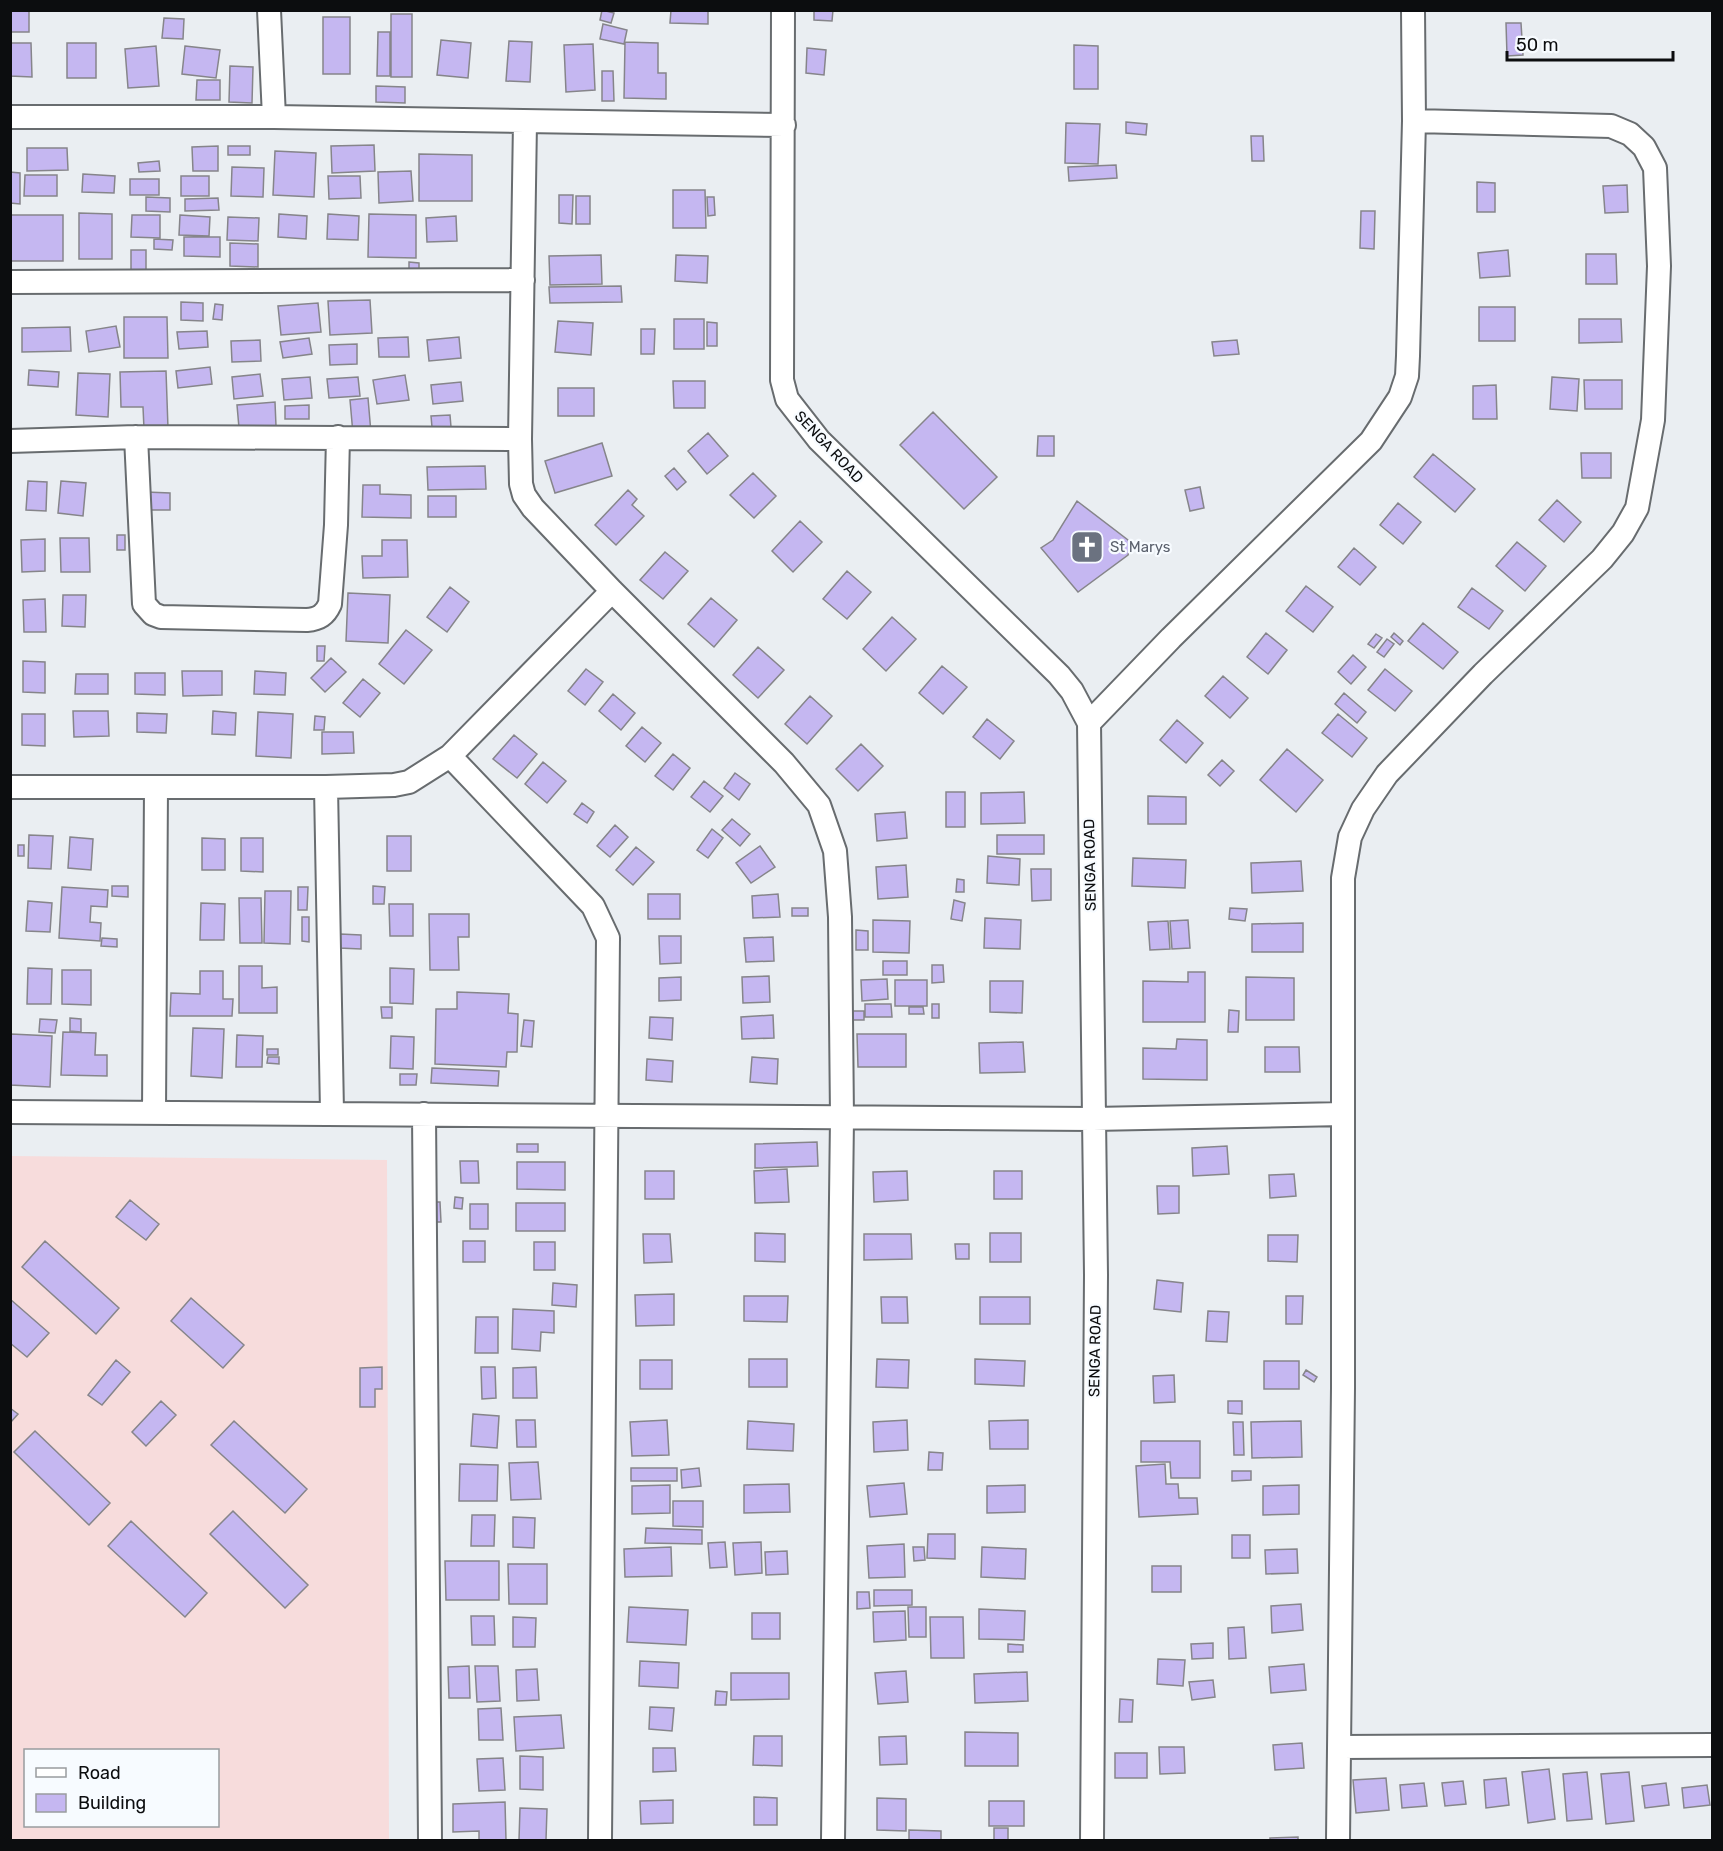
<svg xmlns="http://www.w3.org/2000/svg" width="1723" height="1851" font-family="Rubik,sans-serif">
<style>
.education{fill:#f7dcdc;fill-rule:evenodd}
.building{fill:#c5b7f1;stroke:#86858a;stroke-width:1.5}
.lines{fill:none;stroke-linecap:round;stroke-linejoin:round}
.street-casing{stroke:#686c6f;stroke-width:26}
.street{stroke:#fff;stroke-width:22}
.labels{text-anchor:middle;stroke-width:4.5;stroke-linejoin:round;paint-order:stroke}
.street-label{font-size:15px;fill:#0c0d0f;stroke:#f7fbff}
.worship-label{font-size:15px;fill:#5b616d;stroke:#f7fbff;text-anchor:start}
</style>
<rect width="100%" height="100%" fill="#eaeef2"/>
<!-- education -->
<path class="education" d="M11 1156 387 1160 389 1840H11ZM26 1750H218V1826H26Z"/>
<!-- building -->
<path class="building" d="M10 10H29V32H10Z
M602 10 614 13 611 23 600 20Z
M671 10H708V24L670 23Z
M814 10H833L832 21 814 20Z
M391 14H412V77H391Z
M323 17H350V74H323Z
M164 18 184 19 183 39 162 38Z
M1506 23H1521L1523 55 1507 56Z
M603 24 627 30 624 44 600 39Z
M378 32H390V76H377Z
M441 40 471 43 468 78 437 75Z
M509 41 532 42 530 82 506 81Z
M625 42 658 43V73H666V99L624 98Z
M10 43H31L32 77 10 76Z
M67 43H96V78H67Z
M593 44 595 90 566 92 564 45Z
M1074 45 1098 46V89H1074Z
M156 46 159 86 128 88 125 49Z
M185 46 220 50 216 78 182 74Z
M807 48 826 50 824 75 806 73Z
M230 66 253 67 252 103 229 102Z
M602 71H613L614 101H602Z
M197 80H220V100H196Z
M376 86 405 87V103L376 102Z
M1126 122 1147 124 1146 135 1126 133Z
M1066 123 1100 124 1098 164 1065 163Z
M1251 136H1263L1264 161H1252Z
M374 145 375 171 332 173 331 146Z
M218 146V171H193L192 147Z
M228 146H250V155H228Z
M27 148H67L68 170 27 171Z
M275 151 316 153 314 197 273 195Z
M419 154 472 155V201H419Z
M159 161 160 171 139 172 138 163Z
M1116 165 1117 178 1069 181 1068 167Z
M232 167 264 168 263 197 231 196Z
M411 171 413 201 379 203 378 172Z
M10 172 20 173V204L10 203Z
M83 174 115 176 114 193 82 192Z
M25 175H57V196H24Z
M181 176H209V196H181Z
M328 176H360L361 198 329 199Z
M130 179H159V195H130Z
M1477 182 1495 183V212H1477Z
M1627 185 1628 212 1605 213 1603 186Z
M673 190H705L706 228H673Z
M559 195H573L572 224 559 223Z
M576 196H590V224H576Z
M146 197 170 198V212L146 211Z
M707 197H714L715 215 708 216Z
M218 198 219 210 185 211V199Z
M1361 211H1375L1374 249 1360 248Z
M79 213 112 214V259H79Z
M279 214 307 216 306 239 278 237Z
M328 214 359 216 358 240 327 239Z
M369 214 416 215V258L368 257Z
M10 215H63V261H10Z
M132 215H160V238L131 237Z
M180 215 210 217 209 236 179 235Z
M456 216 457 241 427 242 426 218Z
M228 217 259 218 258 241 227 240Z
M184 237H220V257L184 256Z
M154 239 173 240 172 250 154 249Z
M230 243 258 244V267L230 266Z
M131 250H146V271H131Z
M1508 250 1510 276 1480 278 1478 253Z
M1586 254H1616L1617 284H1586Z
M601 255 602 284 550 285 549 256Z
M676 255 708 256 707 283 675 281Z
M409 262 419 263V273L409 272Z
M621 286 622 302 550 303 549 287Z
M370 300 372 333 330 335 328 301Z
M181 302 203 303V321L181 320Z
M318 303 321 332 281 335 278 306Z
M215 304 223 305 222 320 213 319Z
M1479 307H1515V341H1479Z
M124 317H167L168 358H124Z
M674 319H704V349H674Z
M1579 319H1621L1622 342 1579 343Z
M558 321 593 323 591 355 555 352Z
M707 322 717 323V346H707Z
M116 326 120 347 89 352 86 331Z
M70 327 71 351 22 352V328Z
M641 329H655L654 354H641Z
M207 331 208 347 179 349 177 332Z
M408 337 409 357H379L378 338Z
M459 337 461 358 429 361 427 340Z
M309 338 312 354 283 358 280 342Z
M260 340 261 361 232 362 231 341Z
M1237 340 1239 354 1214 356 1212 342Z
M357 344V364L330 365 329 345Z
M210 367 212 384 178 388 176 371Z
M29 370 59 372 58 387 28 385Z
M166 371 168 428 144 429 143 407H121L120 372Z
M78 373 110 374 108 417 76 415Z
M260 374 263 396 234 399 232 377Z
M405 375 409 400 377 404 373 380Z
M310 377 312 398 284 400 282 379Z
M358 377 360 396 329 398 327 379Z
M1552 377 1579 379 1577 411 1550 409Z
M1584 380H1622V409H1585Z
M673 381H705V408H674Z
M461 382 463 401 433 404 431 385Z
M1496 385 1497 419H1473V386Z
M558 388H594V416H558Z
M368 398 371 433 353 434 350 400Z
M275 402 276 426 239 428 237 405Z
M309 405V419H285V406Z
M933 412 997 477 964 509 900 445Z
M450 415 451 427H432L431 416Z
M708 433 728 456 707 474 688 451Z
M1038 436H1054V456H1037Z
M602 443 612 476 555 493 545 461Z
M1581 453H1611V478H1582Z
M1433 454 1475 489 1455 512 1414 477Z
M485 466 486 489 428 490 427 467Z
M674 468 686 482 677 490 665 476Z
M753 473 776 496 754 518 730 495Z
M28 481 47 482 46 511 26 510Z
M61 481 86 483 83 516 58 513Z
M363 485H380V494L411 495V518L362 517Z
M1200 487 1204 508 1190 511 1185 490Z
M628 490 637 499 632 505 644 516 616 545 595 525Z
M146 492 170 493V510H146Z
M428 496H456V517H428Z
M1557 500 1581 522 1564 542 1539 520Z
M1077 501 1128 540 1131 545 1128 555 1078 592 1041 548 1053 540Z
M1398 503 1421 522 1403 544 1380 525Z
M800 521 822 542 793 572 772 551Z
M117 535H125V550H117Z
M60 538H89L90 572H61Z
M45 539V571L22 572 21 540Z
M382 540H407L408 577 363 578 362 556H382Z
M1517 542 1546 566 1525 591 1496 566Z
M1354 548 1376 567 1360 585 1338 567Z
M665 552 688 571 663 599 640 580Z
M847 571 871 592 847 619 823 599Z
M1306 586 1333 607 1313 632 1286 611Z
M450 587 469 602 447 632 427 617Z
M1472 588 1503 611 1489 629 1458 607Z
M348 593 390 595 388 643 346 641Z
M63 595H86L85 627 62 626Z
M711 598 737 620 714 647 688 624Z
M45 599 46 632H24L23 600Z
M892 617 916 639 886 671 863 649Z
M1423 623 1458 652 1443 669 1408 641Z
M406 630 432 650 404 684 379 664Z
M1266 633 1287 650 1268 674 1247 657Z
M1394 633 1403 641 1400 645 1391 637Z
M1376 634 1382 638 1374 648 1368 644Z
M1387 639 1394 644 1384 657 1377 652Z
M317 646H325L324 661H317Z
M758 647 784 670 758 698 733 675Z
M1353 655 1366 667 1351 684 1338 672Z
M331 658 346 672 325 692 311 678Z
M23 661 45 662V693L23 692Z
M942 666 967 687 943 714 919 693Z
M586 669 603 682 585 705 568 691Z
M1385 669 1412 691 1395 711 1368 690Z
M182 671H222V695L183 696Z
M255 671 286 673 285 695 254 694Z
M135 673H165V695L135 694Z
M76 674H108V694H75Z
M1223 676 1248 698 1230 718 1205 696Z
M363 679 380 693 360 717 343 703Z
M1344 693 1366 712 1357 723 1335 704Z
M613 694 635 713 621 730 599 711Z
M810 696 832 716 807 744 785 724Z
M73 711H108L109 736 74 737Z
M213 711 236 713 235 735 212 734Z
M258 712 293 714 291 758 256 756Z
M137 713 167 714 166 733 137 732Z
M22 714H45V746L22 745Z
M1338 714 1367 738 1352 757 1322 733Z
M315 716 325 717 324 730H314Z
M987 719 1014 741 1000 759 973 737Z
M1177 720 1203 743 1186 763 1160 740Z
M642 727 661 743 645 762 626 746Z
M322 732H353L354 753 322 754Z
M514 735 537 754 517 778 493 759Z
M861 744 883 766 858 791 836 769Z
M1287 749 1323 780 1296 812 1260 780Z
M673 754 690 768 673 790 655 776Z
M1222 760 1234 771 1220 786 1208 775Z
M543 762 566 781 547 803 525 784Z
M735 773 750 784 739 800 724 788Z
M704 781 723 796 710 812 691 797Z
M946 792H965V827H946Z
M1024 792 1025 823 981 824V793Z
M1148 796 1186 797V824H1148Z
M582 803 594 812 587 823 574 814Z
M905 812 907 838 877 841 875 814Z
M732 819 750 834 740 846 722 830Z
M615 825 628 837 610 857 597 846Z
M712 829 723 838 708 858 697 850Z
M29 835 53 836 51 869 28 868Z
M997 835H1044V854H997Z
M387 836H411V871H387Z
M70 837 93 839 91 870 68 868Z
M202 838 225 839V870H202Z
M241 838H263V872L241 871Z
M18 845H24V856H18Z
M760 846 775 867 751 883 736 863Z
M636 847 654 862 633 885 616 870Z
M988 856 1020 859 1019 885 987 883Z
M1133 858 1186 860 1185 888 1132 886Z
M1301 861 1303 891 1252 893 1251 863Z
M906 865 908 897 878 899 876 867Z
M1031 869H1051V900L1032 901Z
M957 879 964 880V892H956Z
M112 886H128V897L112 896Z
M373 886 385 887 384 904H373Z
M62 887 108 890 107 907 91 906 90 922 101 923 100 941 59 938Z
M298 887H308L307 910H298Z
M265 891H291L290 944 264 943Z
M648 894H680V919H648Z
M778 894 780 917 753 918 752 896Z
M239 898H261L262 943H240Z
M954 900 965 903 962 921 951 919Z
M28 901 52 903 50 932 26 931Z
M201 903 225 904 224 940H200Z
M389 904H413V936H390Z
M792 908H808V916H792Z
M1230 908 1247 909 1245 921 1229 919Z
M429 914H469V937H458L459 970H430Z
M302 917H309V942L302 941Z
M985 918 1021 920 1020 949 984 948Z
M873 920 910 921 909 953 873 952Z
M1188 920 1190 948 1172 949 1170 921Z
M1168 921 1170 949 1150 950 1148 922Z
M1303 923V952H1252V924Z
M856 930 868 931V950H856Z
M340 934 361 935V949L339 948Z
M659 936H681V963L660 964Z
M773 937 774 961 746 962 744 938Z
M102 938 117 939V947L101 946Z
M883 961H907V975H883Z
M932 965H943L944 982 932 983Z
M239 966H262V988L277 987V1013H239Z
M28 968 52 969 51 1004H27Z
M390 968 414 969 413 1004 390 1003Z
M62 970H91V1005L62 1004Z
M200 971H223V999H233L232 1016H170L171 993 200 994Z
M1188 972H1205V1022H1143V981L1188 982Z
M769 976 770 1002 743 1003 742 977Z
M681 977V1000L659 1001V978Z
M1246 977 1294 978V1020H1246Z
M887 979 888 999 862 1001 861 980Z
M895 980H927V1006H895Z
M990 981H1023L1022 1013 990 1012Z
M457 992 509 994 508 1013 518 1014 517 1052H507L506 1067 435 1064 436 1009H457Z
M865 1004H891L892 1017H865Z
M932 1004H939V1018H932Z
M381 1007H392V1018H382Z
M909 1007H923L924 1014H909Z
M1229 1010 1239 1011 1238 1032H1228Z
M852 1011H864V1020H852Z
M773 1015 774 1038 742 1039 741 1017Z
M650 1017 673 1018 672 1040 649 1038Z
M70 1018 81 1019V1032L70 1031Z
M40 1019 57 1020 55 1033 39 1032Z
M524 1020 534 1021 532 1047 521 1046Z
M193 1028 224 1029 222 1078 191 1076Z
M63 1032 96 1033 95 1055H107V1076L61 1075Z
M11 1034 52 1036 50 1087 10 1085Z
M857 1034H906V1067H858Z
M237 1035 263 1036 262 1067H236Z
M391 1036 414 1037 413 1069 390 1068Z
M1177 1039 1207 1040V1080L1143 1079V1048L1176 1049Z
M1023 1042 1025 1072 980 1073 979 1043Z
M1265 1047H1299L1300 1072H1265Z
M267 1049H278V1055H267Z
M268 1057H279V1064L267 1063Z
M752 1057 778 1059 777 1084 750 1082Z
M647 1059 673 1061 672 1082 646 1080Z
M432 1068 499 1071 498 1086 431 1083Z
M400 1074H417L416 1085H400Z
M817 1142 818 1166 755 1168V1144Z
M517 1144H538V1152H517Z
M1227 1146 1229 1174 1193 1176 1192 1148Z
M460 1161H478L479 1183H461Z
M517 1162H565V1190L517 1189Z
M787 1169 789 1202 755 1203 754 1171Z
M645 1171H674V1199H645Z
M907 1171 908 1200 874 1202 873 1172Z
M994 1171H1022V1199H994Z
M1294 1174 1296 1196 1270 1198 1269 1175Z
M1157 1186H1179V1213L1158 1214Z
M455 1197 463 1198 462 1209 454 1208Z
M130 1200 159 1224 146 1240 116 1217Z
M431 1202H440L441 1222H432Z
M516 1203H565V1231H516Z
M470 1204H488V1229H470Z
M755 1233 785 1234V1262L755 1261Z
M990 1233H1021V1262H990Z
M643 1234H670L672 1262 644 1263Z
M864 1234H911L912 1259 864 1260Z
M1268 1235H1298L1297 1262 1268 1261Z
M45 1241 119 1308 96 1334 22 1267Z
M463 1241H485V1262H463Z
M534 1242H555V1270H534Z
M955 1244H969V1259H956Z
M1157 1280 1183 1283 1181 1312 1154 1309Z
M553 1283 577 1285 576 1307 552 1305Z
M674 1294V1325L636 1326 635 1295Z
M744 1296H788L787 1322 744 1321Z
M1286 1296H1303L1302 1324H1286Z
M881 1297H907L908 1323H882Z
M980 1297H1030V1324H980Z
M191 1298 244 1345 223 1368 171 1321Z
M10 1299 49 1333 27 1357 10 1343Z
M513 1309 554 1311V1333L541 1332 540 1351 512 1349Z
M1208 1311 1229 1312 1227 1342 1206 1341Z
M476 1317H498V1353H475Z
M749 1359H787V1387H749Z
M877 1359 909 1360 908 1388 876 1387Z
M975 1359 1025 1361 1024 1386 975 1384Z
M116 1360 130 1372 102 1405 88 1395Z
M640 1360H672V1389H640Z
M1264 1361H1299V1389H1264Z
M382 1367V1389H375V1407H360V1368Z
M481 1367H495L496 1398 482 1399Z
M536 1367 537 1398H513V1368Z
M1306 1370 1317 1377 1314 1382 1303 1375Z
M1174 1375 1175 1402 1154 1403 1153 1376Z
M161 1401 176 1415 146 1446 132 1432Z
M1228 1401H1242V1414L1228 1413Z
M10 1408 18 1414 10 1423Z
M473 1414 499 1416 497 1448 471 1446Z
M516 1420H535L536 1447H517Z
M667 1420 669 1455 632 1456 630 1422Z
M907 1420 908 1450 874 1452 873 1422Z
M1028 1420V1449H990L989 1421Z
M234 1421 307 1489 285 1513 211 1445Z
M748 1421 794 1424 793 1451 747 1449Z
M1301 1421 1302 1457 1252 1458 1251 1422Z
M1233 1422H1243L1244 1455H1234Z
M35 1431 110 1503 89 1525 14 1452Z
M1141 1441H1200V1478H1171L1170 1462H1141Z
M929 1452 943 1453 942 1470H928Z
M538 1462 541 1499 511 1500 509 1463Z
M460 1464 498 1465 497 1501H459Z
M1165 1464 1166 1484H1178L1179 1498H1197L1198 1514 1139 1517 1136 1466Z
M631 1468H677V1481H631Z
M699 1468 701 1486 682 1488 681 1470Z
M1232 1471H1251V1480L1232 1481Z
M904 1483 907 1514 870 1517 867 1486Z
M789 1484 790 1512 744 1513V1485Z
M670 1485V1513L632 1514V1486Z
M1025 1485V1512L987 1513V1486Z
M1299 1485V1514L1263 1515V1486Z
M673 1501H703V1527L673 1526Z
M233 1511 308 1585 285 1608 210 1534Z
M472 1515H495L494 1546H471Z
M513 1517 535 1518 534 1548 513 1547Z
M131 1521 207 1593 185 1617 108 1546Z
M646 1528 702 1530V1544L645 1543Z
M928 1534H955V1559L927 1558Z
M1232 1535H1250V1558H1232Z
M725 1542 727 1567 710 1568 708 1543Z
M761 1542 762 1573 735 1575 733 1543Z
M904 1544 905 1577 869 1578 867 1546Z
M671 1547 672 1576 625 1577 624 1549Z
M913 1547H924L925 1560 914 1561Z
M982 1547 1026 1549 1025 1579 981 1577Z
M1297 1549 1298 1573 1266 1574 1265 1550Z
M787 1551 788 1574 766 1575 765 1552Z
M445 1561H499V1600H446Z
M508 1564H547V1604H509Z
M1152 1566H1181V1592H1152Z
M874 1590H912V1605L874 1606Z
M857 1592H869L870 1608 857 1609Z
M1301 1604 1303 1630 1272 1633 1271 1606Z
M629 1607 688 1610 686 1645 627 1642Z
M908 1607H926V1637H909Z
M979 1609 1025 1611 1024 1640 979 1639Z
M905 1611 906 1640 874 1642 873 1612Z
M752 1613H780V1639H752Z
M471 1616H494L495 1645H472Z
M513 1617 536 1618 535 1647H513Z
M930 1617H963L964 1658H931Z
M1244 1627 1246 1658 1229 1659 1228 1628Z
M1213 1643V1658L1192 1659 1191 1644Z
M1008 1644 1023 1645V1652H1008Z
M1158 1659 1185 1660 1183 1686 1157 1684Z
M640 1661 679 1663 678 1688 639 1686Z
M1304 1664 1306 1690 1271 1693 1269 1667Z
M469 1666 470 1698H449L448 1667Z
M475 1666H498L500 1701 477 1702Z
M537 1669 539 1700 517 1701 516 1670Z
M906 1671 908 1702 878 1704 875 1673Z
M1027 1672 1028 1701 975 1703 974 1674Z
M731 1673H789V1699L731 1700Z
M1213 1680 1215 1697 1192 1700 1189 1682Z
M716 1691 727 1692 726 1705H715Z
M1120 1699 1133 1700 1132 1722H1119Z
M650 1707 674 1708 672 1731 649 1729Z
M501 1708 503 1740H479L478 1709Z
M561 1715 564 1748 516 1751 514 1717Z
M965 1732 1018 1733V1766H965Z
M754 1736H782V1766L753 1765Z
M906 1736 907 1764 880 1765 879 1737Z
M1302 1743 1304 1768 1275 1770 1273 1745Z
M1159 1747H1184L1185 1773 1160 1774Z
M653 1748H675L676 1771 653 1772Z
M1115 1753H1147V1778H1115Z
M520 1756 543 1757V1790L520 1789Z
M503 1758 505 1790 479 1791 477 1759Z
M1549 1769 1555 1819 1528 1823 1522 1772Z
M1587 1772 1592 1819 1567 1821 1563 1774Z
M1629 1772 1634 1821 1606 1824 1601 1774Z
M1386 1778 1389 1810 1356 1813 1353 1780Z
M1506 1778 1509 1805 1486 1808 1484 1780Z
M1463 1781 1466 1804 1445 1806 1442 1783Z
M1424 1783 1427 1806 1402 1808 1400 1785Z
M1666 1783 1669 1805 1645 1808 1642 1786Z
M1707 1785 1710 1805 1684 1808 1682 1788Z
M754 1797 777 1798V1825H754Z
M877 1798 906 1799V1831L877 1830Z
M673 1800V1823L641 1824 640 1801Z
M989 1801H1024V1826H989Z
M505 1802 506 1840H479V1831L453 1832V1804Z
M520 1808 547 1809 546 1840H519Z
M994 1828H1008V1840H994Z
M909 1830 941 1831V1840H909Z
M1298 1837V1840H1270V1838Z"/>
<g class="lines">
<defs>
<path id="street" d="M269 10 274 117
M783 10 782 380 787 399 819 440 1059 675 1072 691 1089 723 1096 1275 1092 1840
M10 117H274L784 125
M525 122 520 439 521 484 524 495 533 508 612 591 784 763 819 805 835 851 840 917 842 1118 833 1840
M10 282 523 280
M136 437 144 604 153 614 161 617 307 620C319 619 325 615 330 604L336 525 338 437
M10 441 136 437 520 439
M1089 723 1171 638 1371 441 1400 397 1407 376 1408 356 1414 121 1413 10
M450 756 593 906 608 938 600 1840
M10 787H326L394 785 409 782 450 756 612 591
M326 787 332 1112
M10 1112 1093 1119 1343 1114
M154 1113 156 787
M424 1114 430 1840
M1340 1747 1712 1745
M1338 1840 1343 1388V878L1350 837 1363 809 1387 774 1483 674 1602 559 1623 533 1637 508 1653 420 1659 266 1655 168 1644 147 1630 134 1611 126 1414 121"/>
</defs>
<!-- street casing -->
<use href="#street" class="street-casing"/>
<!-- street -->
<use href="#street" class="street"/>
</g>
<!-- icons -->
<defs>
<symbol id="church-square" viewBox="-11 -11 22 22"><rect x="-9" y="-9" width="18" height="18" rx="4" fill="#6b7280" stroke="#f7fbff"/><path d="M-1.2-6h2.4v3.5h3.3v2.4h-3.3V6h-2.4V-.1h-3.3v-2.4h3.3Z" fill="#fff"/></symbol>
</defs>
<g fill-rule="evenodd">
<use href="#church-square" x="1068" y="528" width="38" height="38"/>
</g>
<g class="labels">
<!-- street labels -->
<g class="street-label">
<text transform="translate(829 447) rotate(47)" y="5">SENGA ROAD</text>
<text transform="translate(1090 865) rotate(-91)" y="5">SENGA ROAD</text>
<text transform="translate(1095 1351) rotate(-89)" y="5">SENGA ROAD</text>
</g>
<!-- worship labels -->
<g class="worship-label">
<text x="1110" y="552">St Marys</text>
</g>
</g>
<!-- border -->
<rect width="1723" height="1851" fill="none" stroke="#0c0d0f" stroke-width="24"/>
<!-- legend -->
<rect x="24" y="1749" width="195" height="78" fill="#f7fbff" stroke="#999c9f" stroke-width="1.5"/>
<rect x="36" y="1768" width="30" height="9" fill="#ffffff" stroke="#999c9f" stroke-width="1.5"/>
<text x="78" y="1779" font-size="18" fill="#0c0d0f">Road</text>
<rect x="36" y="1794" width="30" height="18" fill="#c5b7f1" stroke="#999c9f" stroke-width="1.5"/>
<text x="78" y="1809" font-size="18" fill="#0c0d0f">Building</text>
<!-- scale -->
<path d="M1507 51v9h166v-9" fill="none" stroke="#0c0d0f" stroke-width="3"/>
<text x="1516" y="51" font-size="18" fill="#0c0d0f" stroke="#f7fbff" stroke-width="4.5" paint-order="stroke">50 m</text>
</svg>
